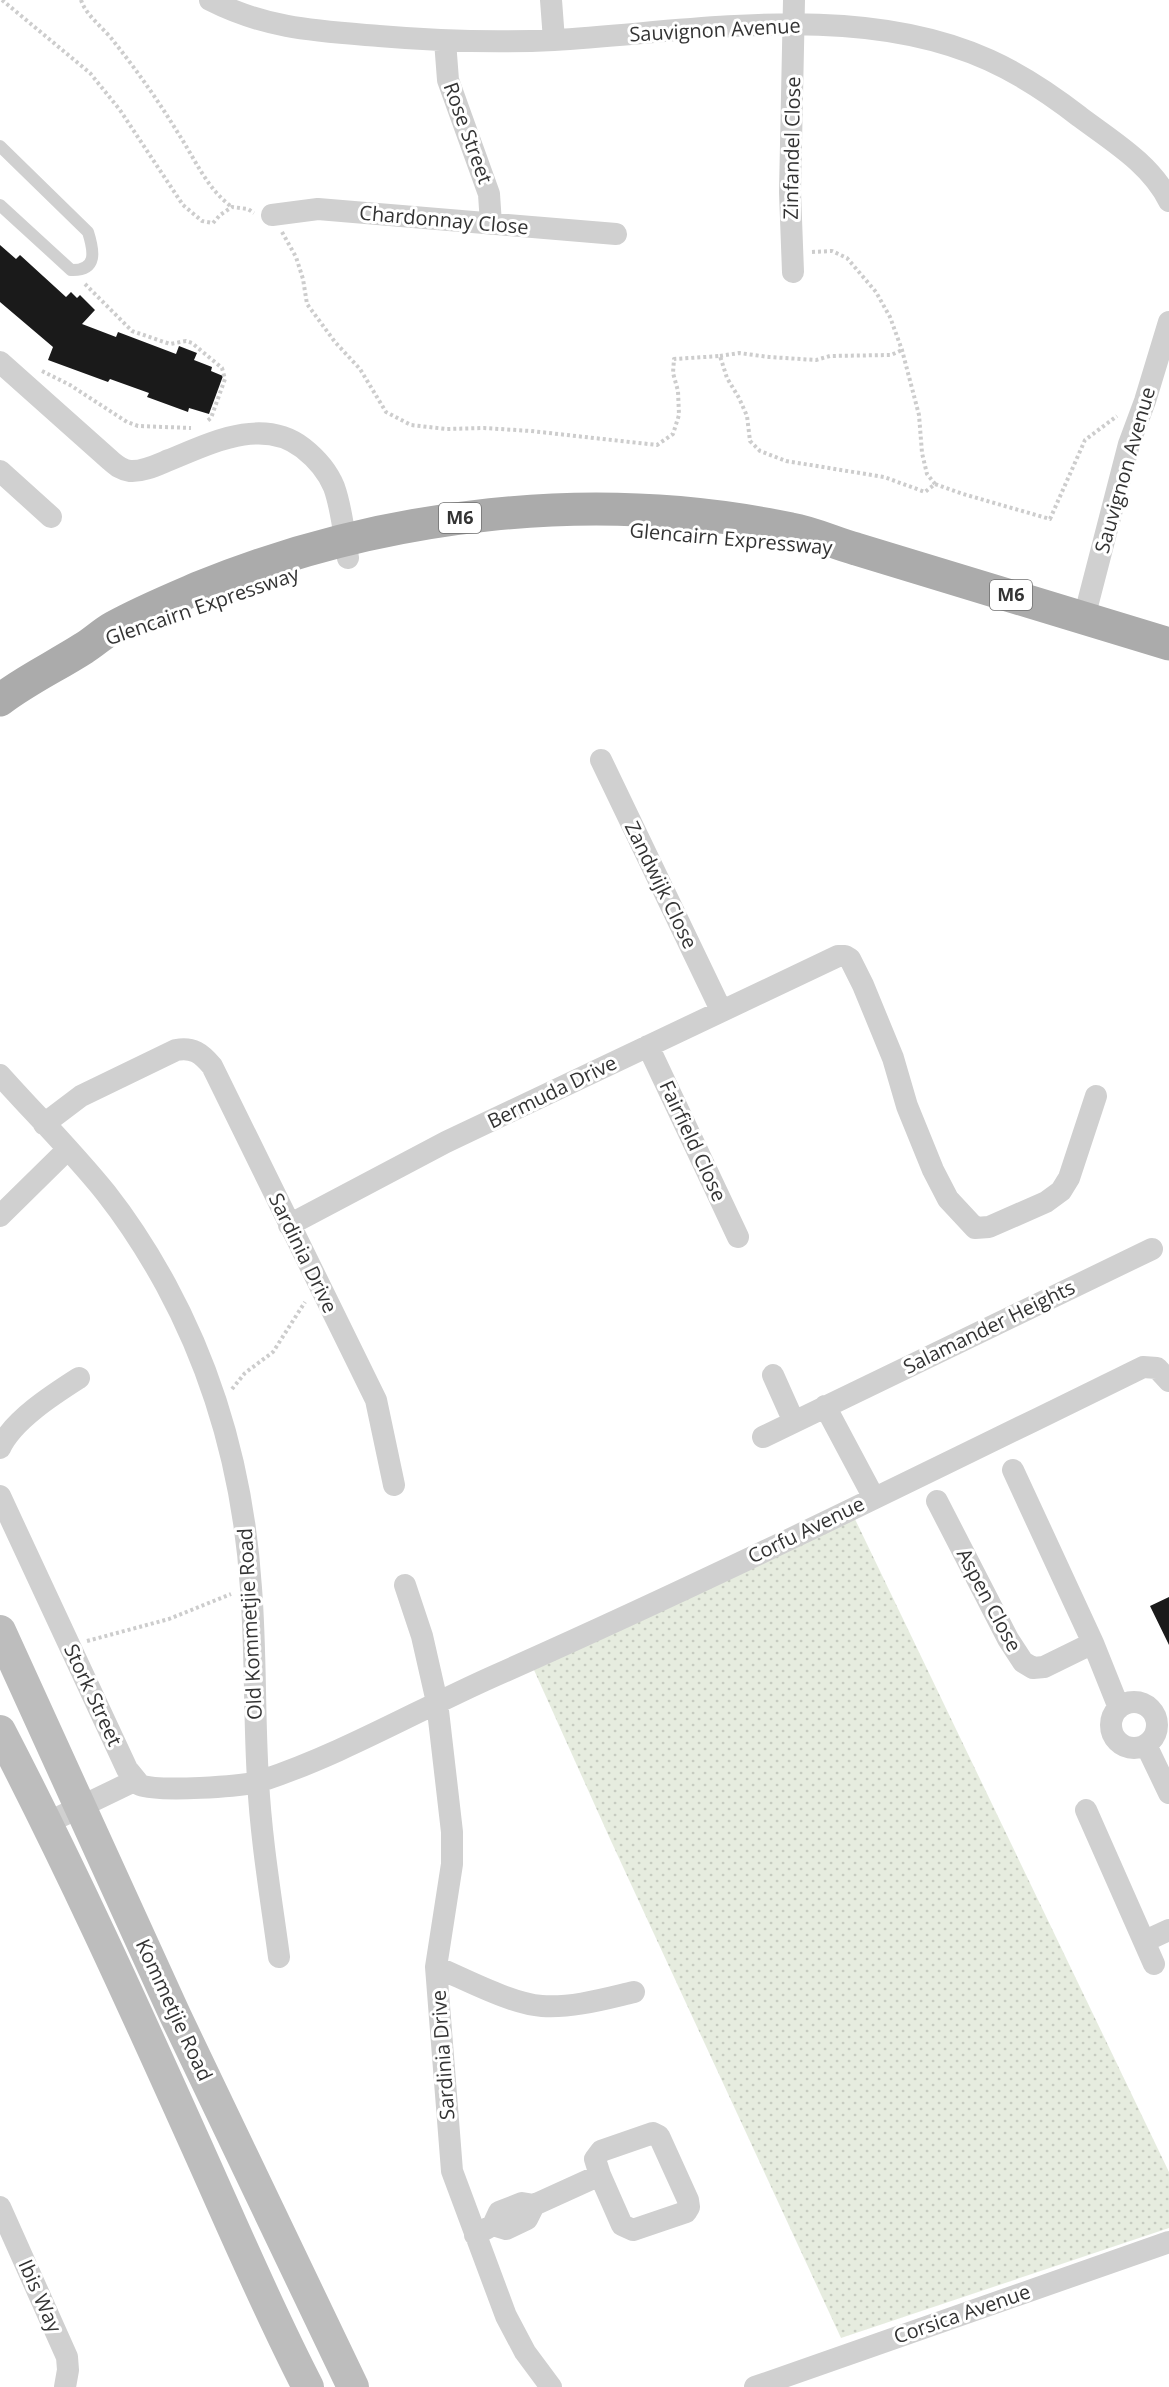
<svg xmlns="http://www.w3.org/2000/svg" width="1169" height="2387" font-family="'Open Sans',sans-serif">
<style>
.grass{fill:url(#grass-dots)}
.building{fill:#1a1a1a}
.lines{fill:none;stroke-linecap:round;stroke-linejoin:round}
.path{stroke:#cdcdcd;stroke-width:4;stroke-dasharray:3 3;stroke-linecap:butt}
.lane{stroke:#d0d0d0;stroke-width:12}
.street{stroke:#d0d0d0;stroke-width:22}
.secondary{stroke:#bdbdbd;stroke-width:32}
.primary{stroke:#ababab;stroke-width:33}
.labels{text-anchor:middle;stroke-width:6;stroke-linejoin:round;paint-order:stroke}
.shield{fill:#fff;stroke:#707070;stroke-width:1.5}
.shield-label{font-size:18px;font-weight:bold;fill:#333}
.street-label{font-size:20px;fill:#333;stroke:#fff}
</style>
<defs>
<pattern id="grass-dots" width="8" height="8" patternUnits="userSpaceOnUse" patternTransform="scale(1.5)"><rect width="8" height="8" fill="#e6ecdf"/><path d="M2 2h.1M6 6h.1" fill="none" stroke="#c6cbc0" stroke-width="1.8" stroke-linecap="round"/></pattern>
</defs>
<rect width="100%" height="100%" fill="#fff"/>
<!-- grass -->
<path class="grass" d="M853 1515 1169 2172V2228L841 2338 611 1841 534 1670Z"/>
<!-- building -->
<path class="building" d="M0 245 16 259 20 255 66 297 71 292 77 298 80 295 95 310 82 324 116 337 118 332 176 354 179 346 197 353 194 360 212 367 211 371 223 376 209 414 189 408 188 412 147 397 149 393 110 379 108 382 48 360 53 347 0 302Z
M1169 1597V1645L1150 1606Z"/>
<g class="lines">
<!-- path -->
<path class="path" d="M2 0 90 73 120 110 183 205 202 221 213 223 220 215 232 207 248 209 254 213
M81 0C86 16 105 29 115 43 138 72 159 102 178 133 195 159 207 189 232 207
M282 232 296 257 303 279 307 304 335 342 360 369 386 412 411 425 446 429 484 428 531 431 657 445 673 434 679 415 678 391 673 373 674 359 720 356 727 378 739 398 747 416 750 441 760 451 786 461 884 477 925 492 935 484 963 494 1050 519 1085 440 1117 416
M812 252 832 251 847 258 876 292 890 317 902 350 919 415 922 453 927 474 935 484
M85 284 132 331 170 344 186 341 192 343 222 368 225 379 211 418 206 422
M720 356 739 353 769 357 816 360 830 356 891 355 902 350
M42 371 70 385 127 422 138 426 191 428
M232 1389 245 1373 273 1352 305 1302
M87 1641 169 1619 231 1594"/>
<!-- lane -->
<path class="lane" d="M0 146 88 232C94 251 98 271 71 270L0 205"/>
<!-- street -->
<path class="street" d="M210 0C267 29 317 31 379 36 438 41 495 43 554 40 694 32 857 0 989 60 1022 75 1052 95 1080 117 1112 141 1151 164 1169 201
M551 0 554 40
M445 41 448 80 489 194 491 224
M272 215 318 209 616 234
M793 272 790 192 794 0
M0 362 110 460C116 465 121 470 130 471 143 472 157 465 169 460 209 444 262 416 303 448 317 459 327 470 334 487 342 509 344 535 348 558
M0 471 51 517
M1084 618 1129 444 1145 401 1169 322
M601 760 721 1010
M648 1046 738 1237
M0 1075C35 1114 73 1152 106 1193 128 1221 149 1254 166 1285 217 1379 244 1482 251 1588 256 1652 254 1716 258 1780 261 1839 271 1898 279 1957
M44 1124 81 1096 176 1050C193 1047 201 1053 212 1066L376 1400 394 1485
M0 1216 67 1150
M289 1225 446 1142 838 956H845L850 959 863 985 893 1058 907 1106 933 1170 948 1199 975 1228 989 1227 1046 1202 1061 1191 1069 1178 1096 1096
M773 1375 794 1422
M825 1406 874 1498
M763 1437 1152 1249
M0 1448C13 1420 54 1394 79 1378
M1013 1470 1093 1643 1119 1708
M0 1496 127 1769 140 1785C159 1792 241 1787 261 1781 340 1755 416 1711 492 1677 711 1580 927 1473 1143 1367L1157 1368 1169 1381
M937 1501 1008 1639 1023 1662 1033 1668 1044 1667 1093 1643
M405 1585 422 1636 437 1702 452 1832V1864L436 1967 452 2171 506 2316 525 2352 551 2387
M1111 1725a23 23 0 1 1 46 0a23 23 0 1 1-46 0Z
M1146 1745 1169 1793
M1086 1810 1154 1964
M47 1823 136 1780
M1145 1941 1169 1930
M436 1967C465 1979 511 2004 542 2006 573 2008 604 1999 634 1992
M653 2133 659 2136 688 2200 689 2207 686 2212 633 2230 622 2225 600 2175 595 2159 601 2151Z
M0 2207 67 2357 68 2370 65 2387
M493 2225 506 2229 527 2219 534 2205
M475 2235 493 2225 499 2212 522 2203 534 2205 600 2175
M755 2387 1169 2242"/>
<!-- secondary -->
<path class="secondary" d="M0 1631 175 2015 353 2387
M0 1731C69 1864 131 2000 192 2136 230 2220 266 2306 308 2387"/>
<!-- primary -->
<path class="primary" d="M0 700C26 680 56 666 84 648 94 642 103 633 114 627 141 612 170 600 198 588 384 512 594 488 791 529 814 533 834 543 856 549 961 580 1065 612 1169 644"/>
</g>
<g class="labels">
<!-- shield labels -->
<g class="shield">
<rect x="439" y="503" width="42" height="30" rx="4.5"/>
<rect x="990" y="580" width="42" height="30" rx="4.5"/>
</g>
<g class="shield-label">
<text x="460" y="524">M6</text>
<text x="1011" y="601">M6</text>
</g>
<!-- street labels -->
<g class="street-label">
<text transform="translate(715 30) rotate(-3)" y="7">Sauvignon Avenue</text>
<text transform="translate(468 133) rotate(70)" y="7">Rose Street</text>
<text transform="translate(792 148) rotate(-89)" y="7">Zinfandel Close</text>
<text transform="translate(444 220) rotate(5)" y="7">Chardonnay Close</text>
<text transform="translate(1125 470) rotate(-74)" y="7">Sauvignon Avenue</text>
<text transform="translate(731 539) rotate(5)" y="7">Glencairn Expressway</text>
<text transform="translate(202 606) rotate(-19)" y="7">Glencairn Expressway</text>
<text transform="translate(661 885) rotate(64)" y="7">Zandwijk Close</text>
<text transform="translate(552 1092) rotate(-26)" y="7">Bermuda Drive</text>
<text transform="translate(693 1141) rotate(65)" y="7">Fairfield Close</text>
<text transform="translate(303 1253) rotate(64)" y="7">Sardinia Drive</text>
<text transform="translate(989 1327) rotate(-26)" y="7">Salamander Heights</text>
<text transform="translate(806 1530) rotate(-26)" y="7">Corfu Avenue</text>
<text transform="translate(989 1600) rotate(62)" y="7">Aspen Close</text>
<text transform="translate(250 1624) rotate(-93)" y="7">Old Kommetjie Road</text>
<text transform="translate(93 1695) rotate(65)" y="7">Stork Street</text>
<text transform="translate(174 2010) rotate(65)" y="7">Kommetjie Road</text>
<text transform="translate(443 2055) rotate(-94)" y="7">Sardinia Drive</text>
<text transform="translate(40 2296) rotate(66)" y="7">Ibis Way</text>
<text transform="translate(962 2314) rotate(-19)" y="7">Corsica Avenue</text>
</g>
</g>
</svg>
